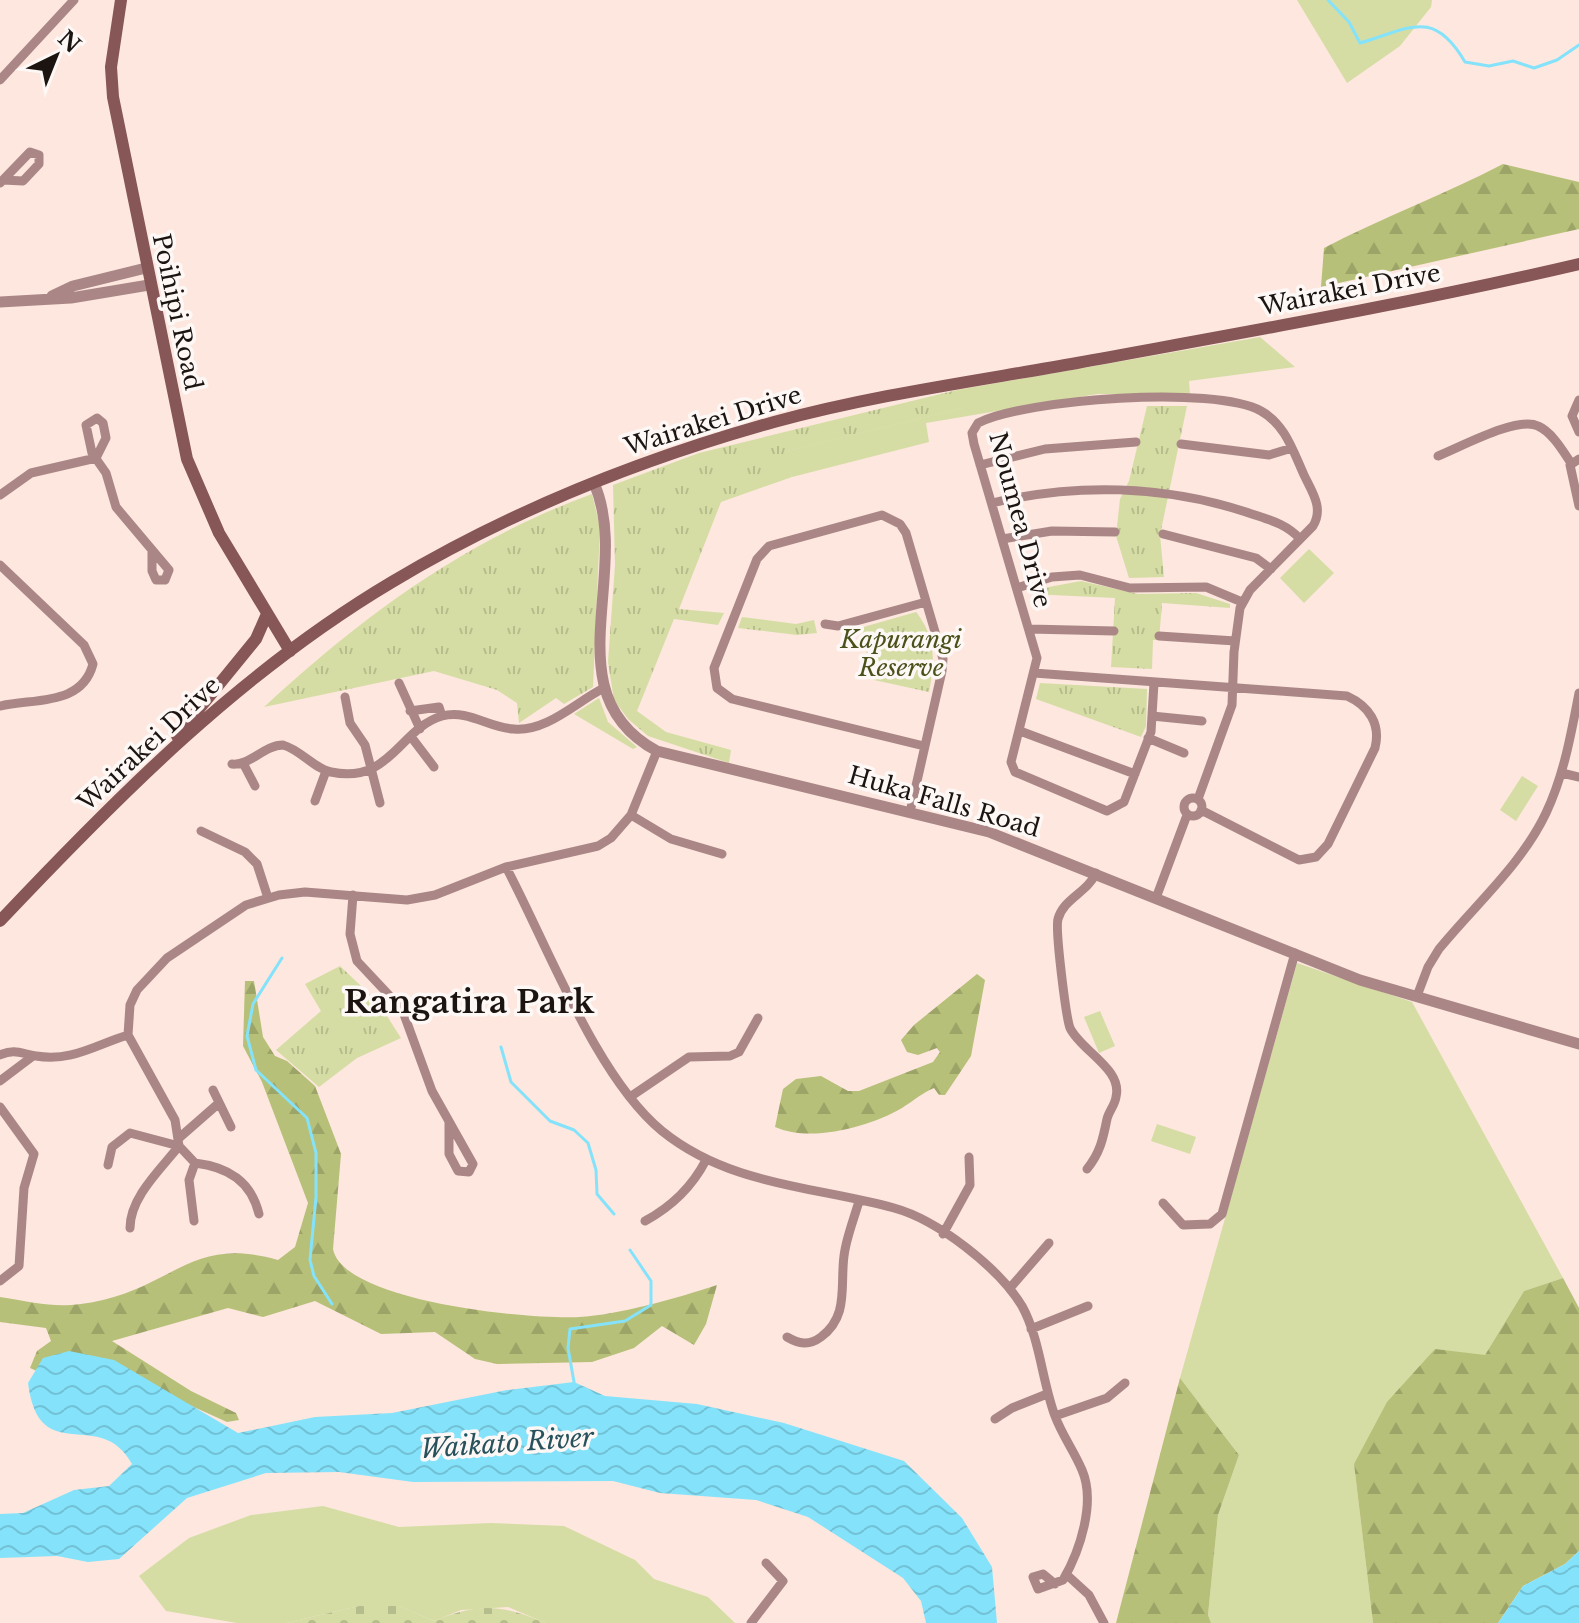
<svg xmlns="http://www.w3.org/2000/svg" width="1579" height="1623" font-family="'Libre Baskerville',serif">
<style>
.green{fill:#d5dda4}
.forest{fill:url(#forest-firs)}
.cemetery{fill:url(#cemetery-stones)}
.park{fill:url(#park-tufts)}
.water{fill:url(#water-waves)}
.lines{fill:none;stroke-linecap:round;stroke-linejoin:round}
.stream{stroke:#84e3fb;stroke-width:3}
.minor{stroke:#aa8786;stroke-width:9}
.tertiary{stroke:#aa8786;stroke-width:11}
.secondary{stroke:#875657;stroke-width:12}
.labels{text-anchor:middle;stroke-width:7;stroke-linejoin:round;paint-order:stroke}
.street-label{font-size:24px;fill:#1b1411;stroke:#fdf8f6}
.park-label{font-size:24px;font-style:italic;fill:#4b511b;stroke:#fdf8f6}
.water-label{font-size:26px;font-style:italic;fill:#27525c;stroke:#fdf8f6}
.district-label{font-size:32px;font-weight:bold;fill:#1b1411;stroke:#fdf8f6}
</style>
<defs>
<pattern id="forest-firs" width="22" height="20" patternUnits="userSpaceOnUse" patternTransform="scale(2)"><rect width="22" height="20" fill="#b6c078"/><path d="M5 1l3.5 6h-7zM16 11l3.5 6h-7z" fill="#9ca467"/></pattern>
<pattern id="cemetery-stones" width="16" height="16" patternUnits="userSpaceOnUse" patternTransform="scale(2)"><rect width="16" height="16" fill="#d5dda4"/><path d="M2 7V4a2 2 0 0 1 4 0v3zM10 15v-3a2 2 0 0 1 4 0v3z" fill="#b6bd8c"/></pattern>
<pattern id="park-tufts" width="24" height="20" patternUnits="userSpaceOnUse" patternTransform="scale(2)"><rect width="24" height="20" fill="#d5dda4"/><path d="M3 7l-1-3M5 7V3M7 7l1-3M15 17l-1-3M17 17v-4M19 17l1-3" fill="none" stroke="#b6bd8c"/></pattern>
<pattern id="water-waves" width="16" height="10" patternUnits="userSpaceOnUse" patternTransform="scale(2)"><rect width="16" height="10" fill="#84e3fb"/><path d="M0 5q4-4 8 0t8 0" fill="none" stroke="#71c2d6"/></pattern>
</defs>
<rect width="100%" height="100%" fill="#fde7de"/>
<!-- green -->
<path class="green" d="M1297 0H1432L1431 7 1400 46 1347 83Z
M1260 337 1295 367 1189 381 1190 394H1097L926 423 929 442 792 477 783 452 962 408 957 390Z
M1309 549 1334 573 1304 603 1280 578Z
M599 698 608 722 637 747 633 749 574 714Z
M1522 776 1538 786 1516 821 1500 810Z
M1297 963 1412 1002 1563 1278 1524 1291 1485 1355 1354 1464 1373 1623H1211L1208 1615 1218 1515 1239 1455 1180 1378Z
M1100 1011 1115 1046 1099 1053 1084 1017Z
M1157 1124 1196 1137 1190 1154 1151 1141Z
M323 1506 399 1527 491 1523 564 1526 635 1560 654 1579 708 1597 735 1623H546L508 1607 461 1610 434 1621 399 1606H359L286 1623H237L166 1611 139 1576 189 1538 251 1515Z"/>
<!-- forest -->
<path class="forest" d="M1503 164 1579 182V229L1321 287 1324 248C1383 217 1444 195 1503 164Z
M977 974 985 980 971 1056 945 1095H939L934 1088C922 1093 913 1101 902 1108 869 1127 811 1143 775 1127L783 1089 796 1079 821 1076 848 1091H859L933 1062 940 1052 937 1048 918 1055 907 1052 901 1040 914 1025Z
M245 981H254L263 1037 275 1056 287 1061 315 1086 341 1154 333 1249C343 1302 532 1320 579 1317 618 1315 678 1298 717 1285L706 1324 694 1345 662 1326 634 1348 592 1362 497 1364 475 1359 435 1332 381 1334 315 1301 263 1317 228 1308 112 1341 191 1391 236 1413 239 1420 227 1422 103 1366 48 1376 30 1368 37 1351 51 1341 46 1328 0 1322V1297C43 1304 60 1310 103 1300 175 1283 195 1236 278 1260L295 1247 308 1203 262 1082 243 1046Z
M1563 1278 1579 1308V1551L1565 1564 1523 1586 1498 1623H1373L1354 1464 1387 1402 1435 1349 1485 1355 1524 1291Z
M1180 1378 1239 1455 1218 1515 1208 1615 1211 1623H1116Z"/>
<!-- cemetery -->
<path class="cemetery" d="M359 1606H399L434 1621C480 1602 502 1605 546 1623H286Z"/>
<!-- park -->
<path class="park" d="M957 390 963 408 784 452 792 477 721 502 679 609 724 613 718 625 674 619 637 711 666 732 731 750 729 763 648 736 628 719 614 700 608 662 615 565 613 485 699 453Z
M1147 406H1187L1160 535 1164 577 1129 578 1116 536 1120 499 1129 481Z
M592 494 600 527 593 687 564 704 556 698 519 723 517 703 497 690 434 671 264 707C364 615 464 541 592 494Z
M1081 581 1138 594 1196 593 1230 604V608L1162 603 1159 640H1153L1152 669 1111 667 1115 598 1031 594 1033 590Z
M916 612C936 637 935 661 929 692L874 680 860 628Z
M742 617 796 624 814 620 817 633 797 635 738 628Z
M1040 683 1147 689 1146 726 1141 737 1036 699Z
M340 966 378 1002 401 1038 357 1058 319 1087 276 1050 321 1011 305 984Z"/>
<!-- water -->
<path class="water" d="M69 1351 114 1360 238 1433 315 1417 392 1413 507 1390 574 1382 605 1396 697 1404 784 1423 904 1461 962 1518 992 1567 997 1623H926L921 1601 903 1578 808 1517 756 1500 660 1493 613 1481 413 1482 339 1472 266 1473 187 1498 119 1559 88 1562 57 1556 0 1558V1514L23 1513 74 1490 109 1486 132 1464C100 1405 39 1470 28 1383L43 1358Z
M1579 1551V1623H1498L1523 1586 1565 1564Z"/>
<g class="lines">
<!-- stream -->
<path class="stream" d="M1328 0 1349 22 1360 43C1409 29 1433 7 1465 62L1489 66 1513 61 1534 68 1557 60 1579 45
M282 958 253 1004 247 1036 256 1070 307 1118 316 1153V1197L310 1260 314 1276 332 1304
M501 1047 511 1082 550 1121 574 1130 588 1143 596 1170 597 1194 614 1214
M574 1382 568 1348 570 1329 625 1321 651 1305V1281L630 1250"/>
<!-- minor -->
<path class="minor" d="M0 80 74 0
M0 183 30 152 39 155V164L23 181 3 180
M1579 400 1572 416 1579 432
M1181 444 1269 455 1292 448
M1438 456C1461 447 1517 416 1538 426 1552 432 1563 451 1571 463
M96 458 106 438 103 423 97 418 86 425 92 453 106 473 116 507 169 570 165 580H156L152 571V551
M1579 459 1570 465 1579 506
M980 465 1045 449 1136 442
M0 495 31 473 96 458
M992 503C1075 483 1164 485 1246 512 1266 519 1286 523 1300 539
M1163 534 1256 558 1271 569
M1002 539 1052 531 1115 532
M0 565 84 645 93 664C82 706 35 698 0 706
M1017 588 1052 577 1080 575 1130 588 1206 587 1242 602
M825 624 838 626 926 602
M1029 629 1114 631
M1159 636 1235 641
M1034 673 1347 696C1369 706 1381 724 1375 748L1328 844 1316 857 1299 860 1201 810
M399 683 420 729
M1154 683 1151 732 1124 802 1107 811 1015 772 1011 762 1037 658 974 444 972 433 978 423C1025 399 1215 385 1261 411 1285 424 1293 451 1304 475 1312 492 1324 508 1313 526L1250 590 1240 608 1234 652 1232 705 1198 799
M345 697 350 723 365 745 380 803
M410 711 439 707 442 716
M1152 716 1202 721
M1020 731 1135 774
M412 738 434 767
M1148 738 1184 753
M243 763 255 786
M232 764C250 766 264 745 283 745 301 750 313 768 331 772 390 785 400 728 442 716 468 709 489 728 514 729 546 732 575 703 602 689
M1562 773 1579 777
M1184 807a9 9 0 1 1 18 0a9 9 0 1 1-18 0Z
M315 801 326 771
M910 812 942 671 943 659 906 533 900 524 882 515 769 546 757 559 714 668 717 688 732 699 924 746
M631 815 671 839 722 854
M201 831 245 852 257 864 268 898
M506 867C547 944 596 1077 662 1131 730 1186 814 1186 894 1208 938 1220 999 1268 1022 1306 1040 1339 1042 1381 1055 1416 1062 1435 1074 1451 1082 1470 1096 1502 1080 1551 1063 1580L1038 1589 1033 1577 1043 1574 1055 1584
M353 895 350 934 357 961 402 1009 432 1091 473 1164 469 1172 458 1171 449 1154V1122
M1156 898 1187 815
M1417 996 1428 967 1439 949C1475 905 1522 864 1546 813 1564 775 1571 734 1579 693
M0 1055C15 1048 22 1054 36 1056 72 1062 95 1045 128 1035
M0 1081 33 1056
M213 1090 231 1127
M630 1097 689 1057 730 1056 739 1052 758 1018
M0 1107 34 1154 24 1188 19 1266 0 1281
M179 1138 219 1103
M195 1163 179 1146 175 1120 128 1035 130 1005 137 990 167 958 246 905 279 895 305 892 407 900 435 895 506 867 598 846 611 838 631 815 657 751
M195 1163C228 1167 251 1181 259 1214
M108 1165 112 1147 130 1133 179 1146
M1087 1169C1100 1153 1103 1139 1107 1119 1109 1111 1115 1105 1116 1097 1123 1069 1081 1051 1070 1028 1066 1017 1055 930 1058 919 1064 898 1087 893 1096 873
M1163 1203 1183 1225 1210 1224 1222 1214 1295 953
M194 1221 189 1180 195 1163
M645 1221C671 1207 692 1187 706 1160
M130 1228C130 1197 161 1169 179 1146
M943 1234 970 1185 969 1157
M1010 1288 1049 1243
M1031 1329 1088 1306
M787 1337C799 1344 809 1346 821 1337 849 1316 840 1287 844 1256 846 1238 854 1219 859 1201
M1055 1416 1107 1398 1125 1383
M995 1419 1012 1408 1047 1394
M1066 1574 1089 1595 1104 1623
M751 1623 783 1581 766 1563"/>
<!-- tertiary -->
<path class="tertiary" d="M52 296 73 286 146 268
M0 302 71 298 149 285
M594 483C633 572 551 694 657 751L989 832 1360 980 1579 1044"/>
<!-- secondary -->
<path class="secondary" d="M121 0 111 67 113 97 187 459 219 533 290 651
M177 736 256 639 267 614
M0 921C119 795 242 671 392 582 511 511 641 459 774 422 873 395 976 381 1077 363 1245 332 1413 303 1579 264"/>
</g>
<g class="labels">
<!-- street labels -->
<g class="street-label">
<text transform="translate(1350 290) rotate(-11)" y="8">Wairakei Drive</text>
<text transform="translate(177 312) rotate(78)" y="8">Poihipi Road</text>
<text transform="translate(713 421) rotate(-17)" y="8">Wairakei Drive</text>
<text transform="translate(1020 520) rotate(75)" y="8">Noumea Drive</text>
<text transform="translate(149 744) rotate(-43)" y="8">Wairakei Drive</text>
<text transform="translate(944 802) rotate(16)" y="8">Huka Falls Road</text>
</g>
<!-- park labels -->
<g class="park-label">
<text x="901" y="648">Kapurangi<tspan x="901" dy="28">Reserve</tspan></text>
</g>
<!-- water labels -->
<g class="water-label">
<text transform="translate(507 1443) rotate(-4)" y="9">Waikato River</text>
</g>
<!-- district labels -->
<g class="district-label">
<text x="469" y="1013">Rangatira Park</text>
</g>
</g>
<!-- north arrow -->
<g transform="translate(56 56) rotate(43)" stroke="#fdf8f6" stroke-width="6" paint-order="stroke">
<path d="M0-6L14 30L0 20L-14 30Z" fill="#1b1411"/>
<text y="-12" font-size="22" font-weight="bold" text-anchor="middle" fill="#1b1411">N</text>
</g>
</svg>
